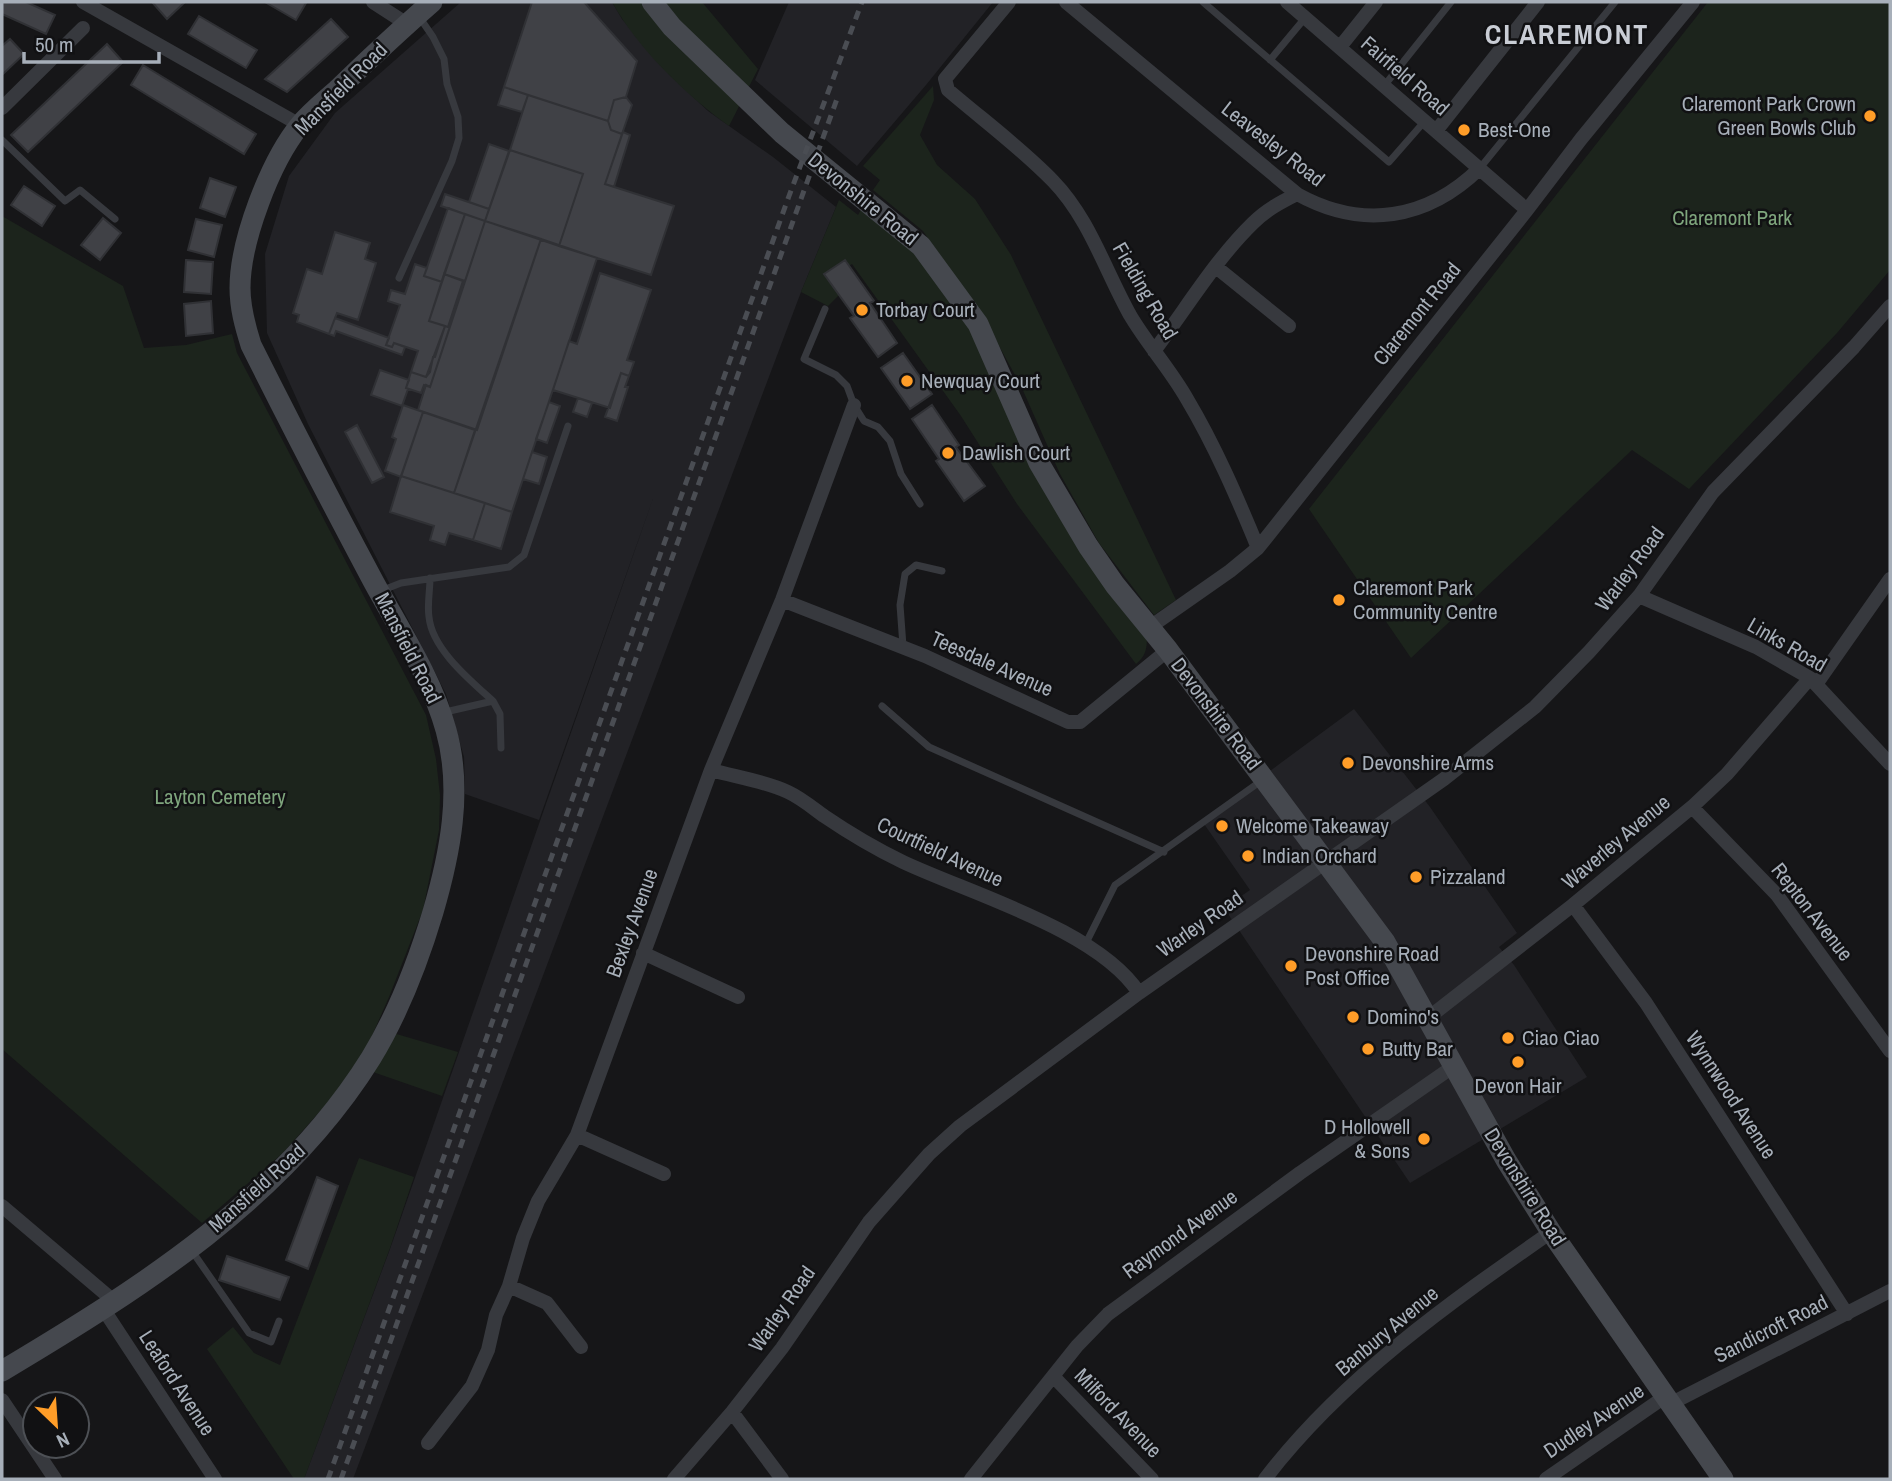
<svg xmlns="http://www.w3.org/2000/svg" width="1892" height="1481" font-family="'Archivo Narrow',sans-serif">
<style>
.built{fill:#222226}
.green{fill:#1c241c}
.building{fill:#404146;stroke:#303135;stroke-width:2}
.lines{fill:none;stroke-linecap:round;stroke-linejoin:round}
.lane{stroke:#37393e;stroke-width:7}
.street{stroke:#37393e;stroke-width:14}
.secondary{stroke:#45484e;stroke-width:21}
.rail{stroke:#4a4d53;stroke-width:5;stroke-dasharray:9 7;stroke-linecap:butt}
.poi-dot{fill:#ff9d28;stroke:#111113;stroke-width:2.5}
.labels{text-anchor:middle;stroke-width:5;stroke-linejoin:round;paint-order:stroke}
.street-label{font-size:21px;fill:#a7afb9;stroke:#111113}
.poi-label{font-size:21px;fill:#a7afb9;stroke:#111113;text-anchor:start}
.park-label{font-size:21px;fill:#7fa67d;stroke:#111113}
.district-label{font-size:28px;font-weight:bold;letter-spacing:2px;fill:#c9cdd5;stroke:#111113}
</style>
<rect width="100%" height="100%" fill="#161618"/>
<!-- built -->
<path class="built" d="M461 2H612L622 19 669 74 708 111 773 157 836 207 801 292 353 1479H304L390 1249 655 493 539 820 465 794 464 757 446 694 308 424 267 333 265 254 289 176 335 113Z
M789 2H993L926 85 857 166 755 80Z
M1354 709 1430 807 1517 933 1499 947 1514 965 1587 1077 1410 1183 1224 908 1250 890 1202 821Z"/>
<!-- green -->
<path class="green" d="M612 2H702L758 69 729 126C686 95 638 49 612 2Z
M1708 2H1890V270L1837 333 1689 489 1632 450 1411 658 1309 509Z
M933 86 934 100 920 135 937 165 975 199 1011 255 1176 600 1154 615 1099 543 1060 474 1021 386 982 315 923 231 873 190 880 180 863 166Z
M839 200 858 215 866 201 921 246 1019 414 1146 621C1146 639 1151 652 1136 664L1017 504 961 416 852 264 849 266 844 260 825 274 839 295 828 306 801 292Z
M2 216 123 286 144 348 186 345 232 334 237 353 426 715 436 759 440 795 439 830 423 910 389 997 364 1054 329 1101 283 1153 202 1223 2 1049Z
M393 1033 458 1052 442 1096 370 1071Z
M359 1158 414 1177 390 1248 304 1479H294L207 1349 233 1327 254 1353 280 1365Z"/>
<!-- building -->
<path class="building" d="M2 2H26L55 15 46 34 2 14Z
M152 2H185L167 19Z
M265 2H303L306 3 296 20Z
M532 2H584L637 61 626 97 614 100 608 121 504 87Z
M199 16 257 50 246 68 188 34Z
M331 19 348 37 287 92 265 79Z
M10 39 24 54 2 75V46Z
M107 44 123 62 28 152 11 135Z
M143 65 256 134 244 154 131 85Z
M504 87 528 95 522 112 498 105Z
M528 95 608 121 611 130 622 134 605 184 674 206 651 275 559 246 583 174 510 150Z
M626 97 632 105 622 134 611 130 608 121 614 100Z
M623 132 630 135 614 187 605 184Z
M489 144 509 151 489 209 469 202Z
M510 150 583 174 559 246 485 221Z
M210 178 236 187 225 217 200 208Z
M24 186 55 206 42 226 11 205Z
M445 194 489 209 485 221 441 206Z
M448 208 465 214 442 282 424 276Z
M465 214 485 221 465 281 444 274Z
M103 218 121 233 100 260 81 245Z
M196 219 222 225 214 257 188 250Z
M485 221 541 239 477 430 418 410 426 385 430 387Z
M335 232 370 243 365 259 376 263 358 320 337 313 329 334 297 322 299 315 293 313 307 269 322 274Z
M541 239 597 258 512 512 454 493Z
M186 260 213 262 211 294 184 292Z
M845 260 874 301 870 303 897 343 878 357 850 318 854 316 824 274Z
M415 264 427 268 424 276 442 282 429 321 445 326 426 377 411 372 418 351 394 343 392 347 386 345 400 305 388 301 391 290 405 294Z
M600 273 651 290 627 360 634 362 629 376 621 373 610 408 553 390 569 341 577 344Z
M444 274 463 281 448 327 429 321Z
M463 281H465L430 387 424 385 421 393 406 388 411 372 426 377 430 372 433 357H435L445 326 448 327Z
M211 301 213 333 186 336 184 304Z
M335 318 389 338 386 345 392 347 394 343 405 347 402 355 336 331 334 336 329 334Z
M903 353 932 394 910 409 881 368Z
M380 370 409 380 406 388 408 389 402 406 371 395Z
M621 373 629 376 625 387H628L617 421 605 417Z
M578 398 592 403 587 417 573 412Z
M549 402 560 406 547 443 536 439Z
M403 405 423 412 401 477 385 471 396 439 392 437Z
M932 405 959 445 956 447 985 486 964 501 936 461 939 459 912 419Z
M423 412 475 430 454 493 401 476Z
M357 425 384 477 372 483 345 432Z
M532 452 547 457 539 484 523 479Z
M401 476 485 503 473 540 449 533 445 545 430 540 434 526 390 512Z
M485 503 512 512 501 549 473 540Z
M317 1177 338 1186 308 1269 286 1260Z
M227 1256 289 1277 280 1300 219 1280Z"/>
<g class="lines">
<!-- lane -->
<path class="lane" d="M1203 2 1389 162 1424 122
M1270 60 1305 18
M1384 86 1451 2
M2 140 65 201 80 190 115 219
M1480 168 1615 2
M399 278 452 161 459 138 458 117 447 84 444 59 433 37 420 18
M825 309 804 359 836 375 847 386 854 405 864 421 878 427 890 441 901 474 920 504
M430 578C430 591 427 605 429 617 432 649 470 680 493 701
M383 590 401 583 509 567 524 555 568 426
M903 646 900 605 905 574 916 565 942 571
M882 706 929 747 1164 852
M441 713 493 701 500 714 501 748
M1085 945 1115 885 1261 781
M192 1251 249 1333 271 1342 279 1321"/>
<!-- street -->
<path class="street" d="M83 2 300 125
M373 2 407 24
M1009 2 945 79 948 90C983 120 1021 148 1053 181 1089 218 1105 270 1130 315 1147 344 1170 369 1187 399 1215 446 1237 497 1258 548
M1066 2 1297 194C1362 230 1427 220 1480 168
M1287 2 1527 210
M1340 47 1376 2
M2 108 83 28
M1436 131 1538 2
M1216 267 1289 326
M1154 351C1186 309 1215 260 1253 223 1266 210 1281 202 1297 194
M1639 596 1756 647 1810 678 1890 764
M782 600 925 656 1068 722H1080L1168 650
M1150 627 1230 571 1258 548 1527 210 1581 139 1693 2
M1817 683 1890 579
M711 770C736 777 765 781 788 792 801 798 813 808 824 816 849 833 876 849 903 862 971 894 1098 930 1139 993
M1692 807 1777 895 1890 1051
M1573 905 1646 1003 1847 1314
M643 953 738 997
M1428 1018 1573 905 1692 807 1727 774 1810 678
M577 1135 664 1174
M2 1206 115 1302
M509 1286 547 1303 581 1347
M104 1310 215 1479
M1053 1376 1152 1479
M2 1400 55 1479
M1670 1404 1890 1291
M732 1412 782 1479
M428 1443 472 1386 488 1350 496 1315 509 1286 523 1238 538 1201 577 1135 711 770 782 600 854 405
M674 1479 732 1412 782 1348 869 1222 929 1154 960 1126 1139 993 1444 779 1535 707 1589 652 1639 596 1713 492 1854 347 1890 306
M971 1479 1077 1346 1108 1314 1300 1173 1454 1066
M1265 1479C1341 1379 1449 1303 1551 1232
M1546 1479 1666 1396"/>
<!-- secondary -->
<path class="secondary" d="M652 2 672 27 782 133 921 246 978 324 1039 463 1088 546 1115 585 1168 650 1385 942 1506 1160 1551 1232 1723 1479
M2 1371C141 1288 284 1198 371 1058 399 1012 418 962 433 912 450 854 463 790 446 730 431 676 397 626 371 577 330 500 290 423 251 345 245 326 240 308 240 288 240 241 270 162 300 125 311 112 326 100 338 89 369 59 400 30 432 2"/>
<!-- rail -->
<path class="rail" d="M328 1479 789 196 862 2
M341 1479 838 96"/>
</g>
<!-- markers -->
<g class="poi-dot">
<circle cx="1870" cy="116" r="7"/>
<circle cx="1464" cy="130" r="7"/>
<circle cx="862" cy="310" r="7"/>
<circle cx="907" cy="381" r="7"/>
<circle cx="948" cy="453" r="7"/>
<circle cx="1339" cy="600" r="7"/>
<circle cx="1348" cy="763" r="7"/>
<circle cx="1222" cy="826" r="7"/>
<circle cx="1248" cy="856" r="7"/>
<circle cx="1416" cy="877" r="7"/>
<circle cx="1291" cy="966" r="7"/>
<circle cx="1353" cy="1017" r="7"/>
<circle cx="1508" cy="1038" r="7"/>
<circle cx="1368" cy="1049" r="7"/>
<circle cx="1518" cy="1062" r="7"/>
<circle cx="1424" cy="1139" r="7"/>
</g>
<g class="labels">
<!-- street labels -->
<g class="street-label">
<text transform="translate(1405 76) rotate(41)" y="7">Fairfield Road</text>
<text transform="translate(341 89) rotate(-45)" y="7">Mansfield Road</text>
<text transform="translate(1273 144) rotate(38)" y="7">Leavesley Road</text>
<text transform="translate(863 199) rotate(39)" y="7">Devonshire Road</text>
<text transform="translate(1145 291) rotate(60)" y="7">Fielding Road</text>
<text transform="translate(1417 314) rotate(-51)" y="7">Claremont Road</text>
<text transform="translate(1630 569) rotate(-53)" y="7">Warley Road</text>
<text transform="translate(1787 645) rotate(30)" y="7">Links Road</text>
<text transform="translate(408 648) rotate(63)" y="7">Mansfield Road</text>
<text transform="translate(992 664) rotate(24)" y="7">Teesdale Avenue</text>
<text transform="translate(1216 714) rotate(53)" y="7">Devonshire Road</text>
<text transform="translate(1616 842) rotate(-40)" y="7">Waverley Avenue</text>
<text transform="translate(940 852) rotate(25)" y="7">Courtfield Avenue</text>
<text transform="translate(1812 912) rotate(52)" y="7">Repton Avenue</text>
<text transform="translate(632 923) rotate(-70)" y="7">Bexley Avenue</text>
<text transform="translate(1200 924) rotate(-35)" y="7">Warley Road</text>
<text transform="translate(1731 1095) rotate(57)" y="7">Wynnwood Avenue</text>
<text transform="translate(1525 1187) rotate(58)" y="7">Devonshire Road</text>
<text transform="translate(257 1188) rotate(-42)" y="7">Mansfield Road</text>
<text transform="translate(1180 1234) rotate(-36)" y="7">Raymond Avenue</text>
<text transform="translate(782 1309) rotate(-55)" y="7">Warley Road</text>
<text transform="translate(1771 1329) rotate(-27)" y="7">Sandicroft Road</text>
<text transform="translate(1387 1331) rotate(-40)" y="7">Banbury Avenue</text>
<text transform="translate(177 1383) rotate(57)" y="7">Leaford Avenue</text>
<text transform="translate(1118 1413) rotate(46)" y="7">Milford Avenue</text>
<text transform="translate(1594 1421) rotate(-34)" y="7">Dudley Avenue</text>
</g>
<!-- poi labels -->
<g class="poi-label">
<text x="1856" y="111" text-anchor="end">Claremont Park Crown<tspan x="1856" dy="24">Green Bowls Club</tspan></text>
<text x="1478" y="137">Best-One</text>
<text x="876" y="317">Torbay Court</text>
<text x="921" y="388">Newquay Court</text>
<text x="962" y="460">Dawlish Court</text>
<text x="1353" y="595">Claremont Park<tspan x="1353" dy="24">Community Centre</tspan></text>
<text x="1362" y="770">Devonshire Arms</text>
<text x="1236" y="833">Welcome Takeaway</text>
<text x="1262" y="863">Indian Orchard</text>
<text x="1430" y="884">Pizzaland</text>
<text x="1305" y="961">Devonshire Road<tspan x="1305" dy="24">Post Office</tspan></text>
<text x="1367" y="1024">Domino's</text>
<text x="1522" y="1045">Ciao Ciao</text>
<text x="1382" y="1056">Butty Bar</text>
<text x="1518" y="1093" text-anchor="middle">Devon Hair</text>
<text x="1410" y="1134" text-anchor="end">D Hollowell<tspan x="1410" dy="24">&amp; Sons</tspan></text>
</g>
<!-- park labels -->
<g class="park-label">
<text x="1732" y="225">Claremont Park</text>
<text x="220" y="804">Layton Cemetery</text>
</g>
<!-- district labels -->
<g class="district-label">
<text x="1567" y="44">CLAREMONT</text>
</g>
</g>
<!-- border -->
<rect width="1892" height="1481" fill="none" stroke="#a7afb9" stroke-width="7"/>
<!-- north arrow -->
<g transform="translate(56 1425) rotate(155)"><circle r="33" fill="#111113" stroke="#4d5055" stroke-width="2"/>
<path d="M0-5L12 26L0 18L-12 26Z" fill="#ff9d28"/>
<text y="-10" font-size="19" font-weight="bold" text-anchor="middle" fill="#a7afb9">N</text>
</g>
<!-- scale -->
<path d="M24 52v10h135v-10" fill="none" stroke="#a7afb9" stroke-width="3.5"/>
<text x="35" y="52" font-size="21" fill="#a7afb9" stroke="#111113" stroke-width="5" paint-order="stroke">50 m</text>
</svg>
